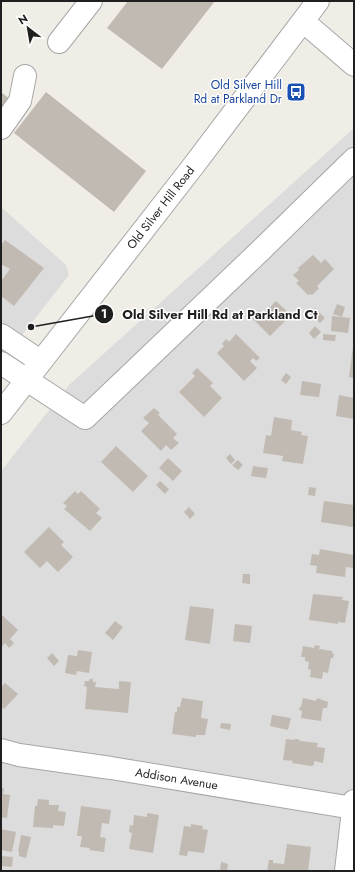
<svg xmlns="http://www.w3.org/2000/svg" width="355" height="872" font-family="Jost,sans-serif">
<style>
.residential{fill:#dddcdc}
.building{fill:#c0bab2}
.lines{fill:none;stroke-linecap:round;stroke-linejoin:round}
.minor-casing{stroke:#a6a6a6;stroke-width:24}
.minor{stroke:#fff;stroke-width:22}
.labels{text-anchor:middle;stroke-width:3;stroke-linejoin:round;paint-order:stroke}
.transit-label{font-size:12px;fill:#164399;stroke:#fff;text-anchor:end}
.street-label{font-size:12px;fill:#1f1f1f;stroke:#fff}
.leader{fill:none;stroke:#1f1f1f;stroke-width:1.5}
.callout-dot{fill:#1f1f1f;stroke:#fff;stroke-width:1.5}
.mark-label{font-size:12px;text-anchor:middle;font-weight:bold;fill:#fff}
.callout-label{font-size:13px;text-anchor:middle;font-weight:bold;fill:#1f1f1f;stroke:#fff;stroke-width:3;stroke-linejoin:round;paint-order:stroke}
</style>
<rect width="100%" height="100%" fill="#f0ede6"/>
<!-- residential -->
<path class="residential" d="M354 128V871H1V471L69 385Z
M1 207 66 265 69 275 1 362Z"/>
<!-- building -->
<path class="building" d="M128 1H215L162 69 107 28Z
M1 92 11 100 1 113Z
M46 92 146 171 114 212 14 133Z
M5 240 44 268 14 306 1 296V281L10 269 1 264V245Z
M313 255 321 263 325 259 334 269 317 286 319 288 312 295 310 294 308 295 296 283 299 281 293 275 299 270 298 268Z
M276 301 291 315 270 336 252 318 259 310 263 314Z
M337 304 345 307 342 317 333 314Z
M315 308 325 318 320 323 310 314Z
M332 316 350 318 348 333 331 331Z
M315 326 321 332 314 339 309 333Z
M236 334 260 358 256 361 253 358 250 361 257 368 244 381 217 353 224 346 222 344 226 339 229 342Z
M323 334 336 335 335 341 323 340Z
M353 347 354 348V378L349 377Z
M197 368 213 383 210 386 222 398 204 417 179 392 195 376 192 373Z
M286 373 291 377 286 384 281 380Z
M302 381 321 384 319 397 300 395Z
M339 395 354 398V419L336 416Z
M154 408 160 413 158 415 177 434 173 438 179 443 171 450 166 445 161 451 141 431 149 423 143 418Z
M274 417 292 420 291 430 302 432 301 435 308 436 303 464 282 461 283 456 263 453 266 435 271 436Z
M116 446 148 476 133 492 101 462Z
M230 454 235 460 231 464 226 458Z
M168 458 182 471 173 481 159 468Z
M238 460 243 465 238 470 232 465Z
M253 466 268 468 266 478 251 476Z
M160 481 169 489 165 494 156 485Z
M309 487 316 488 315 496 308 495Z
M75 491 78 494 81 491 100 509 96 513 102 518 90 531 64 509 67 506 63 503Z
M324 501 354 505V525L353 527 321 522Z
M189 507 195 514 190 519 184 512Z
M49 527 64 542 61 545 73 557 58 572 47 561 40 568 24 552Z
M320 549 354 555 353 568 346 567 345 577 316 573 317 566 310 565 312 554 319 555Z
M243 574H250V584L242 583Z
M313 594 343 597 342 600 349 601 345 623 338 622V624L309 620Z
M190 606 214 609 210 644 185 640Z
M1 614 18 630 10 639 14 643 9 648 5 643 1 648Z
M115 621 123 627 113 640 105 633Z
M235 624 252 626 250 643 233 641Z
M315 645 320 646 319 649 332 651V653L334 654 333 658H331L328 673 323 672 322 679 310 677 311 670 308 669 309 662 305 661V657H301L303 646 314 648Z
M78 650 92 652 89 673 77 671 76 675 65 673 68 655 77 656Z
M52 653 59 661 54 666 47 658Z
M90 679H93V682H96L95 687 119 689V681L131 682 128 713 85 709 87 687 84 686 85 681H89Z
M5 683 18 694 4 709 1 706V687Z
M182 698 203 701 201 718 208 719 205 735H196V737L172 734 175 712H177V707H180Z
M303 698 316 701 317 698 328 702 327 708H323L321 721 301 718 302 711 299 710 300 707H301Z
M272 715 291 718 288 730 270 726Z
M221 723 231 724 230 730 220 728Z
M286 739 294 740V739H298L300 741 318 743 317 747 325 748 323 763 314 761V765L311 766 292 763 293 761 283 760Z
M1 788H4L3 794 10 795 7 818 1 817Z
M38 799 49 800V805H59L58 811 66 812 64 826 53 825V828L33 827 35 806H37Z
M81 806 111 810 109 824 102 823 100 837 106 838 104 852 89 850 90 848 80 847 82 836H77Z
M147 813 159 815 153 853 129 849 132 833 129 832 130 825 133 826 134 815 147 817Z
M191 824 203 826 202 829 208 830 204 853 188 851 187 856 179 855 184 826 191 827Z
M1 829 16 832 12 852 1 850Z
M21 835 31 837 26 858 19 856V852H18Z
M287 844 311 847 308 871H267L269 860H273V863L284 864Z
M1 856 13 857 12 867 1 866Z
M221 862 228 864 227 871H220Z"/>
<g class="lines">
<defs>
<g id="minor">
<path d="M304 22 354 65"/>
<path d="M59 42 91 1"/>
<path d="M1 128 20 101 25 76"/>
<path d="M1 335 40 361"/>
<path d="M1 363 85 418 260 251 354 159"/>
<path id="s1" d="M1 413 194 165 318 1"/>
<path id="s2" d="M1 750 19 755 111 768 353 808"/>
<path d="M346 871 354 801"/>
</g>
</defs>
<!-- minor casing -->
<use href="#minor" class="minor-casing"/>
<!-- minor -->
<use href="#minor" class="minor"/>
</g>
<!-- icons -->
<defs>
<symbol id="bus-square" viewBox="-11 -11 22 22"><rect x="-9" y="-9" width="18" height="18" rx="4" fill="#1a4fb4" stroke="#fff"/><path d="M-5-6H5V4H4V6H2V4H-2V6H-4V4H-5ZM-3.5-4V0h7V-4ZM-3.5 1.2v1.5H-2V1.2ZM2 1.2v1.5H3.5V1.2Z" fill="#fff"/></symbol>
</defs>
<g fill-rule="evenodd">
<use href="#bus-square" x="285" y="81" width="22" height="22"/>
</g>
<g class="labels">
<!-- transit labels -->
<g class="transit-label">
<text x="282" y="89">Old Silver Hill<tspan x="282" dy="14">Rd at Parkland Dr</tspan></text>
</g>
<!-- street labels -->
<g class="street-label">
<text dy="4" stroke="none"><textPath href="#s1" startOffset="260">Old Silver Hill Road</textPath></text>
<text dy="4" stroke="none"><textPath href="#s2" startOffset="178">Addison Avenue</textPath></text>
</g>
</g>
<!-- callouts -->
<path class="leader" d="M31 327L104 314"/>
<g class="callout-dot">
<circle cx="31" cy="327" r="4"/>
<circle cx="104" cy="314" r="10"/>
</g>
<g class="mark-label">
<text x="104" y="318">1</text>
</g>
<g class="callout-label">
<text x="220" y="319">Old Silver Hill Rd at Parkland Ct</text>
</g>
<!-- border -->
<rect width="355" height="872" fill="none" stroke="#1f1f1f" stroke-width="4"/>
<!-- north arrow -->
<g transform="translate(28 28) rotate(329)" stroke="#ffffff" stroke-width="3" paint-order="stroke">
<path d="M0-3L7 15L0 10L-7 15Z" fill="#1f1f1f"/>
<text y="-6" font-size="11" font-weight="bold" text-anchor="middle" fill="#1f1f1f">N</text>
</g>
</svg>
